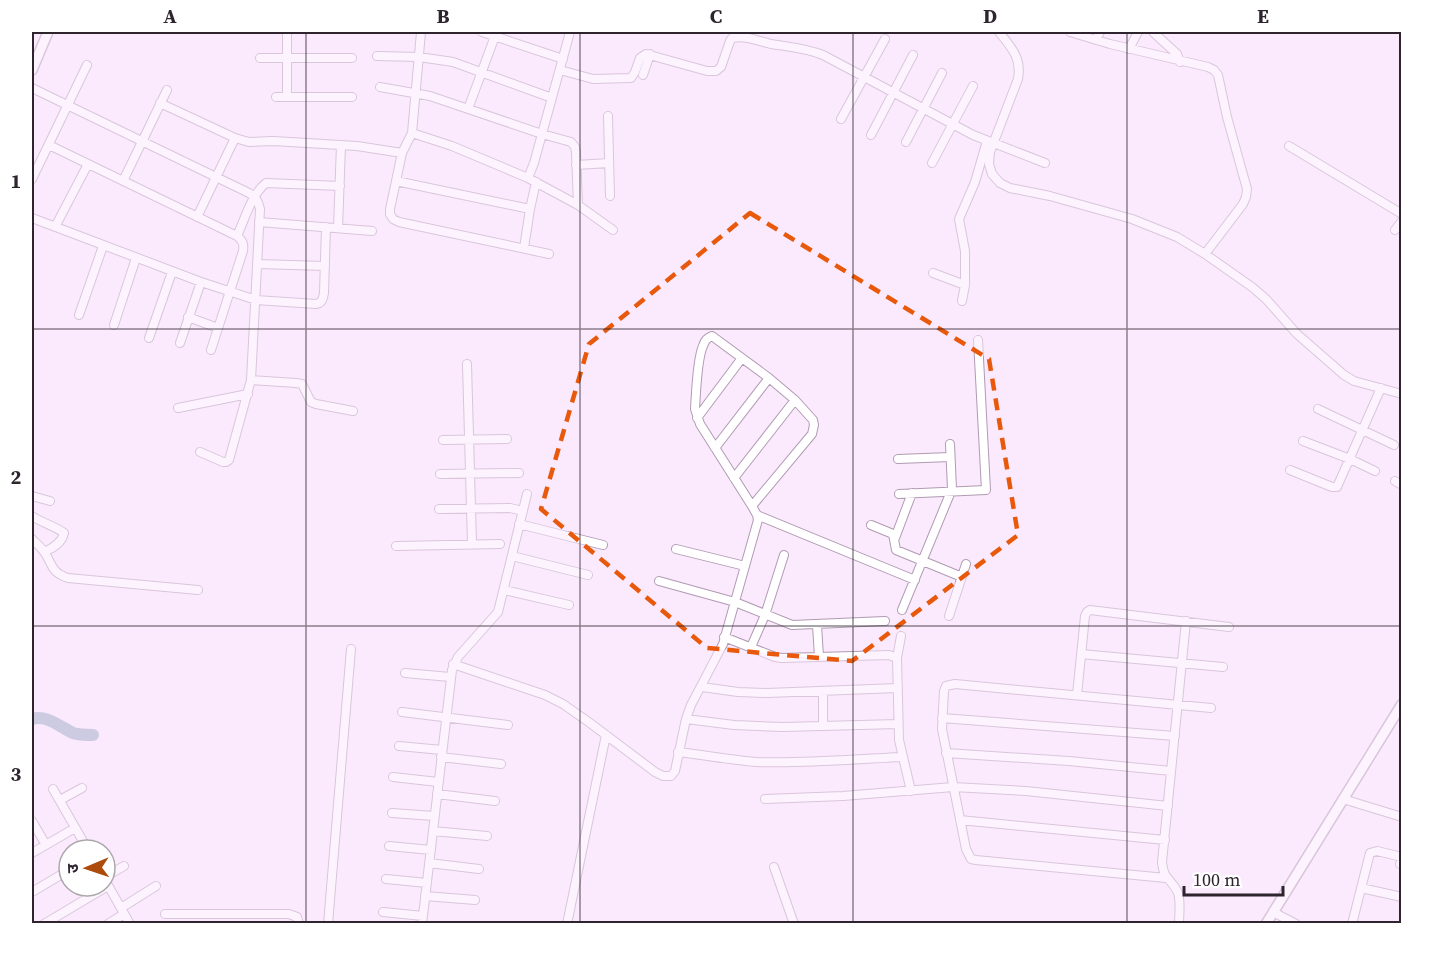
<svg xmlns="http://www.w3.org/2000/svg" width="1433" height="955" font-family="'Source Serif 4','Noto Sans Devanagari',serif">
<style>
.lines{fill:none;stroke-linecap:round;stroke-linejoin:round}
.river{stroke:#94a6be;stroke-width:12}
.minor-casing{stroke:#b09bb2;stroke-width:10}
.tertiary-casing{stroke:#b09bb2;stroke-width:12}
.minor{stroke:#fff;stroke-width:8}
.tertiary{stroke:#fff;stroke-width:9}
.marked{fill:none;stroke:#e8590c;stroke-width:4.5;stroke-dasharray:12 8;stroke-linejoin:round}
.grid{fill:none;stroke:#2d242d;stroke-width:1.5;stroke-opacity:0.55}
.neatline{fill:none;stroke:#2d242d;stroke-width:2}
.grid-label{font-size:20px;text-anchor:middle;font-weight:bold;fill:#2d242d}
</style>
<rect width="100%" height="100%" fill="#fbe9fd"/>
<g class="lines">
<!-- river -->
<path class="river" d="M32 719C46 714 60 727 73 733 79 735 87 735 93 735"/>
<defs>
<path id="minor" d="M287 32V97
M421 32 412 133 402 153 390 209V214L393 219 399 222 549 254
M482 32 563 59
M999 32C1011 47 1022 58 1018 79L990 152 989 164 992 174 1000 183 1010 188 1050 196 1132 219 1177 237 1205 254 1252 287 1266 299 1297 334 1344 375 1354 381 1402 394
M1070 32 1110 44 1208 67 1214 70 1218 75 1227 117 1247 189 1246 197 1243 204 1205 254
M1153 32 1177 54 1180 62
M1096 40 1100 32
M1129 49 1138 32
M377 56 419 57 453 62 552 98
M260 58H352
M560 70 593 79 631 78 635 72 640 58 646 54 707 71H716L721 67 730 41 732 38C745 35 758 41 771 44 790 47 805 48 823 55L973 135 1045 163
M643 75 650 54
M380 87 430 96 542 134 571 142 575 147 576 152 578 205
M32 88 249 193C256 197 258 201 260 209L251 380 229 460 226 462H223L200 452
M276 97H352
M160 103 235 138 249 142 273 141 357 146 402 153
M468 109 495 36
M608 116 610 196
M841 119 885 39
M412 133 452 146 528 178 578 205 613 230
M871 135 913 55
M906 142 942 73
M49 145 237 236C243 241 244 244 243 251L211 350
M1289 146 1402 214
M932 163 973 86
M576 165 609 163
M528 178 534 163 570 32
M32 179 87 65
M123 181 167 90
M396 181 530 209
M197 217 235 138
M32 218 201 282 256 300 316 304C322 303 323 299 324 293L326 227
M259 222 372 231
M55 227 88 164
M338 228 341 145
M1395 230 1402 221
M237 236C245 219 251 195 266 183L340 186
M524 248 530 209 536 182
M257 264 325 266
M933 273 965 285
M962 301 965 285V251L959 219 975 182 987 141
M79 315 103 246
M188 317 218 328
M114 325 136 258
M149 338 172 272
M180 343 201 282
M467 364 472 544
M251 380 296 383 302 384 311 402 316 404 353 411
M178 408 248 394
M1318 409 1394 445
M697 418 742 358
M443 440 507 439
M1303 441 1350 459 1375 471
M715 448 769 378
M898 459 950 457
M1290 470 1332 487H1337L1381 388
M440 474 519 473
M734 478 795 400
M1395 481 1402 485
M899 494 986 490 978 340
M32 496 50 501
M439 509 510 508 523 511
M757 515 915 580
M32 516C42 523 55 526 64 533 62 543 53 548 44 552
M519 524 603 545
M871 525 893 534 896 550 962 577
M895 538 912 493
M32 539C36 543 42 548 45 553 53 566 52 573 68 578L198 590
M396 546 500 544
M676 549 745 566
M512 556 588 575
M659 581 735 602 792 625 885 621
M504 590 569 605
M902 610 952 489 950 444
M949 616 966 564
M817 625 819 657
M724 637 775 657 782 658 889 655 897 658 899 740 911 791
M751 647 765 615 784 555
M1081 654 1223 667
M897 658 901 636
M453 664 545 695 563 704 590 723 655 772 663 776H671L675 771 686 719 691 705 723 644 758 520 757 515 752 506 700 424 695 409C696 393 697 359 703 346 705 340 707 338 712 336L769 378 795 400 813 420 814 425 812 434 752 506
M405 673 450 677
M702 687 738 692 767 693 898 688
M823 692V726
M1077 695 1085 616 1087 612 1090 610 1229 627
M402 712 508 725
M942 718 1175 736
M686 719 734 725 783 727 898 724
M399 746 442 750
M678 752C705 755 731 760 757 762 805 764 854 759 902 757
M946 753 1069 761 1171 771
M441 757 501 764
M393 777 438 782
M53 789 88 850
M437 794 495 801
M765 799 843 796 953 787 1026 791 1168 806
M1343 799 1402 817
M60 800 82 788
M392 813 434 816
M960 820 1165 840
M32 821 46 845
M433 831 487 836
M389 846 431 850
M32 853 75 828
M429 863 479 869
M1400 864H1402
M774 867 794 924
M105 877 124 866
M1166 878 976 860 971 859 966 849 942 729 944 691 946 686 955 684 1211 708
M386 879 427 883
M105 880 130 924
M1361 888 1402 897
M32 892 69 870
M425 896 475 900
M121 908 156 886
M383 912 423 916
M1273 912 1296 924
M165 914H289L297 917 299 924
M44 924 108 886
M108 924 124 914
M328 924 351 649
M422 924 452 670 458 657 498 612 527 494
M567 924 606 735
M1179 924C1179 914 1181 902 1178 893 1172 878 1164 882 1162 862L1186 621
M1352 924 1370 853 1377 851 1402 857"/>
<path id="tertiary" d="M32 70 48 32
M1266 924 1402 704"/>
</defs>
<!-- minor casing -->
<use href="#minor" class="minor-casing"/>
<!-- tertiary casing -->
<use href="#tertiary" class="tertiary-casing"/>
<!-- minor -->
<use href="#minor" class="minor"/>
<!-- tertiary -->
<use href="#tertiary" class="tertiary"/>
</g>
<!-- marked area -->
<path d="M0 0H1433V955H0ZM750 213 989 359 1018 535 852 661 707 648 541 509 589 344Z" fill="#fbe9fd" fill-opacity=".55" fill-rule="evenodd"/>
<path class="marked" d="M750 213 989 359 1018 535 852 661 707 648 541 509 589 344Z"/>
<!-- grid -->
<path class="grid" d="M306 32V924M580 32V924M853 32V924M1127 32V924M32 329H1402M32 626H1402"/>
<!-- border -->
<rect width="1433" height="955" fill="none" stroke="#ffffff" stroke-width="66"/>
<!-- north arrow -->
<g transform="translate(87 868) rotate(268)"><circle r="28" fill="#ffffff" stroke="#aba7ab" stroke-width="1.5"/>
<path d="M0-4.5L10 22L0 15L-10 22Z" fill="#ad4b0a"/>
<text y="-9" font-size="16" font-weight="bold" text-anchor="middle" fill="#2d242d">उ</text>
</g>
<!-- scale -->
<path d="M1184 886v9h99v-9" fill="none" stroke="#2d242d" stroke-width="3"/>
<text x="1193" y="886" font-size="18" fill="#2d242d" stroke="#ffffff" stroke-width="4.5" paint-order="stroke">100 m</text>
<rect x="33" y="33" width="1367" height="889" class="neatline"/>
<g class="grid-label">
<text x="170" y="23">A</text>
<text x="443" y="23">B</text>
<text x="716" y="23">C</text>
<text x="990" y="23">D</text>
<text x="1263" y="23">E</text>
<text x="16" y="188">1</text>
<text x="16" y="484">2</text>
<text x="16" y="781">3</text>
</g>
</svg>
